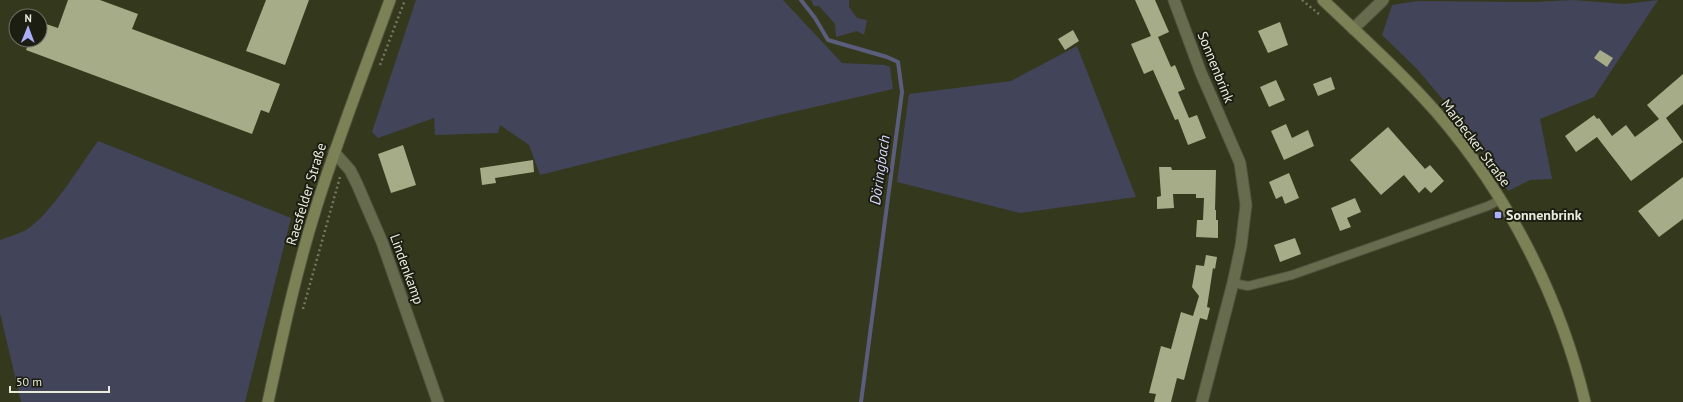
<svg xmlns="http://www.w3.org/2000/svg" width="1683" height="402" font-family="'PT Sans',sans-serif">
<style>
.green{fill:#42445a}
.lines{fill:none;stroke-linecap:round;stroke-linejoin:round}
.stream{stroke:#5b5d7d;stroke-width:4}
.building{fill:#a6ac88}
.service-casing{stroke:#51543c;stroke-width:10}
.minor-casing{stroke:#51543c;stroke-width:13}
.secondary-casing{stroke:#51543c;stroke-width:13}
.path{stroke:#747861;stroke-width:2.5;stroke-dasharray:2 3;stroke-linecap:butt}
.service{stroke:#686c4f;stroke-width:8}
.minor{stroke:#686c4f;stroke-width:11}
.secondary{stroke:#7c8255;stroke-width:11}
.poi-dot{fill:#abaffb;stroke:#1c1e12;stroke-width:1.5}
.labels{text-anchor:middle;stroke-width:4;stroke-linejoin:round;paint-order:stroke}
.street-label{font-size:14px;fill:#e9ecdc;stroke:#1c1e12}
.poi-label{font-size:14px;font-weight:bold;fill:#e9ecdc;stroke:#1c1e12;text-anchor:start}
.water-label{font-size:15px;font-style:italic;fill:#d3d6f9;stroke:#1c1e12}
</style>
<rect width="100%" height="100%" fill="#34381d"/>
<!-- green -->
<path class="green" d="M416 0H783L842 63 885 65 890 67 893 89 775 116 540 175 529 145 500 125 498 133 435 135 434 118 378 138 372 132Z
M811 0H849V7L857 18 867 20 864 35 857 31 836 37 835 24 819 6H814Z
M1573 0 1625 4 1658 0 1594 97 1540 119 1552 179 1530 180 1508 191 1472 134 1417 69 1382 35 1392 5 1417 1 1534 2Z
M1077 46 1136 197 1020 213 897 182 909 94 1011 81Z
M98 141 291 218 245 402H21L0 313V240C8 237 18 234 26 230 50 216 81 164 98 141Z"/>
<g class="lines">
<!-- stream -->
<path class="stream" d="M801 0 815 18 828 40 887 57 898 62 902 92 861 402"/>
</g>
<!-- building -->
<path class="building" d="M68 0H100L138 14 132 29 280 84 269 113 261 110 252 134 26 50 30 40H40V22L58 28Z
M266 0H309L285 65 246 51Z
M1135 0H1155L1169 32 1158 37 1171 67 1175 65 1185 89 1178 92 1189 118 1197 115 1206 138 1188 145 1178 119 1175 120 1153 70 1144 74 1131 44 1151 36Z
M1280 22 1288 45 1268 53 1258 31Z
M1073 30 1079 41 1065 50 1058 39Z
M1600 50 1613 58 1607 67 1594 58Z
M1683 74V104L1666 118 1683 142 1631 181 1597 137 1576 152 1565 136 1594 115 1597 119 1599 118 1612 136 1626 125 1635 137 1659 119 1647 105Z
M1331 77 1335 89 1318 96 1313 84Z
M1276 80 1285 100 1269 107 1260 87Z
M1286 124 1292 138 1308 130 1314 146 1284 160 1271 131Z
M1388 127 1425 169 1430 165 1444 181 1431 193 1425 187 1419 193 1404 175 1381 195 1350 160Z
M403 145 416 185 391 193 378 154Z
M533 160 534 172 495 178 496 183 482 185 480 168Z
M1159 167H1171L1172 170H1216L1215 210H1216V220H1218V238L1196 237 1197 220H1203L1204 198H1196V194H1173L1174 208 1157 209V197L1161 196Z
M1289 173 1299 198 1285 204 1282 196 1276 199 1269 182Z
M1683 177V219L1659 237 1638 211Z
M1355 198 1361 212 1347 218 1351 227 1340 231 1331 208Z
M1295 238 1301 254 1280 262 1274 245Z
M1206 255 1217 257 1215 269 1213 268 1207 307 1210 308 1207 320 1200 318 1184 380 1177 378 1171 402H1154L1156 394 1149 393 1161 346 1171 349 1181 312 1193 316 1199 296 1192 287 1196 265 1204 266Z"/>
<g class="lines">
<defs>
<path id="service" d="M1233 283 1248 286 1292 275 1488 206 1500 200"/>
<path id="minor" d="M1174 0 1201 73 1240 163 1246 205 1241 246 1233 283 1202 402
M1353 29 1383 0
M334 152 350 170 357 184 382 242 438 402"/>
<path id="secondary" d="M1323 0C1362 37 1402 73 1437 113 1508 195 1560 297 1585 402
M268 402C282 337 296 272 316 208 338 138 365 69 390 0"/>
</defs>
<!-- service casing -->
<use href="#service" class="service-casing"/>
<!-- minor casing -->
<use href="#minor" class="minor-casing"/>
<!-- secondary casing -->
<use href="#secondary" class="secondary-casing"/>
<!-- path -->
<path class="path" d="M1302 0 1320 15
M380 65 405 0
M303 309 340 177"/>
<!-- service -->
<use href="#service" class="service"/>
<!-- minor -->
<use href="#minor" class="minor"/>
<!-- secondary -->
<use href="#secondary" class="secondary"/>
</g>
<!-- markers -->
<rect class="poi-dot" x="1494" y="211" width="8" height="8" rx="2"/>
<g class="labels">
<!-- street labels -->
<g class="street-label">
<text transform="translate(1216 67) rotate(68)" y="5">Sonnenbrink</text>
<text transform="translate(1476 143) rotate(53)" y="5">Marbecker Straße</text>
<text transform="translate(306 194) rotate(-73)" y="5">Raesfelder Straße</text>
<text transform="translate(407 269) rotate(70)" y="5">Lindenkamp</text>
</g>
<!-- poi labels -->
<g class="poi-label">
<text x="1506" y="220">Sonnenbrink</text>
</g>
<!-- water labels -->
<g class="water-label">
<text transform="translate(880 170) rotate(-82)" y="5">Döringbach</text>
</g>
</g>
<!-- north arrow -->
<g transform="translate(28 28) rotate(1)"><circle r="19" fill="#1c1e12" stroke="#6e7063"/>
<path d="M0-3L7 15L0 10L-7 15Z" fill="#abaffb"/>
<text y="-6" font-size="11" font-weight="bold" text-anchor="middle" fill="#e9ecdc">N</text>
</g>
<!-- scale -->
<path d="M10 386v6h99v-6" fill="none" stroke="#e9ecdc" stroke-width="2"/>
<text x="16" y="386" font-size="12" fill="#e9ecdc" stroke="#1c1e12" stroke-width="3" paint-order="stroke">50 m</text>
</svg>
